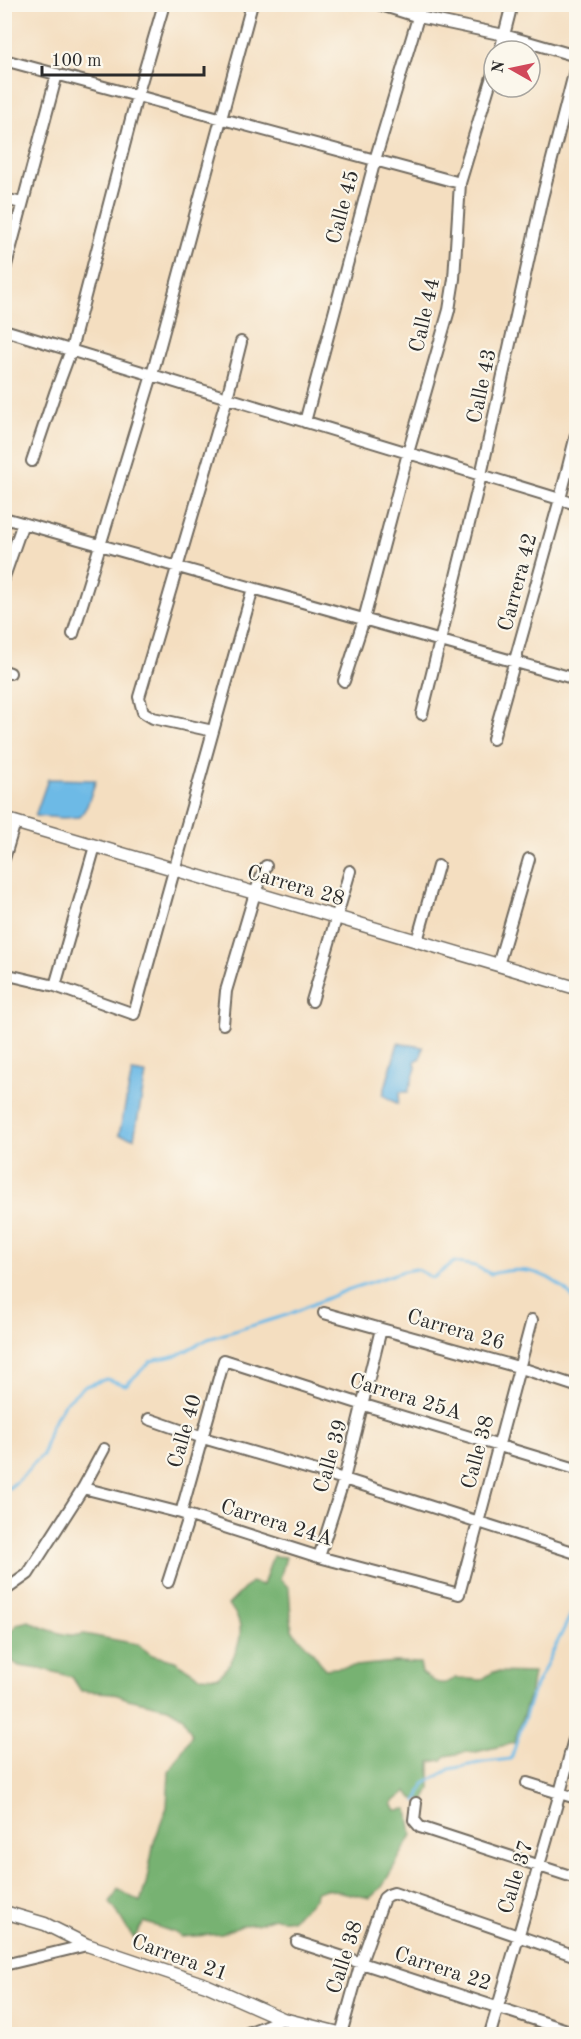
<svg xmlns="http://www.w3.org/2000/svg" width="581" height="2039" font-family="'Old Standard TT',serif">
<style>
.forest{fill:#77b272;stroke:#516e4e;stroke-width:1.5}
.water{fill:#6dbae6;stroke:#4c7288;stroke-width:1.5}
.lines{fill:none;stroke-linecap:round;stroke-linejoin:round}
.stream{stroke:#6dbae6;stroke-width:3}
.minor-casing{stroke:#716a5f;stroke-width:14}
.tertiary-casing{stroke:#716a5f;stroke-width:15}
.minor{stroke:#fff;stroke-width:10}
.tertiary{stroke:#fff;stroke-width:12}
.labels{text-anchor:middle;stroke-width:4.5;stroke-linejoin:round;paint-order:stroke}
.street-label{font-size:21px;fill:#2b2b2b;stroke:#fbf7ec}
</style>
<rect width="100%" height="100%" fill="#fbf7ec"/>
<filter id="ink" filterUnits="userSpaceOnUse"><feTurbulence type="fractalNoise" baseFrequency=".0167" numOctaves="2"/><feDisplacementMap in="SourceGraphic" scale="12" xChannelSelector="R" yChannelSelector="G"/><feConvolveMatrix kernelMatrix="1 2 1 2 8 2 1 2 1" color-interpolation-filters="sRGB"/></filter>
<filter id="wash" filterUnits="userSpaceOnUse"><feTurbulence type="fractalNoise" baseFrequency=".008" numOctaves="4" result="noise"/><feDisplacementMap in="SourceGraphic" scale="24" xChannelSelector="R" yChannelSelector="G"/><feGaussianBlur stdDeviation="1.35" result="paint"/><feColorMatrix in="noise" values="0 0 0 0 0 0 0 0 0 0 0 0 0 0 0 0 0 1.4 0 .05"/><feComposite in="paint" operator="in"/></filter>
<g filter="url(#wash)">
<rect width="100%" height="100%" fill="#f4dec0"/>
<!-- forest -->
<path class="forest" d="M273 1556 286 1557 280 1579 289 1588 292 1630 312 1651 325 1669 395 1662 420 1663 422 1673C434 1682 442 1688 455 1678L481 1680 493 1672 533 1673 529 1697 514 1743 476 1752H467L446 1756 442 1760 430 1762V1790L424 1801 412 1798 407 1791 392 1803 396 1810 408 1809 412 1835 382 1887 370 1898 326 1889 316 1892 315 1898 292 1920 274 1918 256 1924 241 1925 222 1934 181 1937 176 1933 144 1922 134 1938C124 1927 120 1913 110 1903L118 1889 140 1902 146 1884 154 1842 167 1807 169 1772 192 1735 183 1717 168 1708 128 1699 112 1693 81 1691 72 1677 47 1670 19 1666 5 1656V1633H10L17 1624 29 1621C41 1628 70 1639 84 1634L137 1644 152 1655 175 1661 199 1676 218 1677C238 1658 251 1625 228 1605L251 1582 263 1585Z"/>
<!-- water -->
<path class="water" d="M48 779 96 780 87 806 80 817 63 818 35 816Z
M398 1043 423 1047 421 1058 415 1061 416 1068 408 1092H400L398 1104 383 1095Z
M132 1072 146 1074 134 1138 119 1135Z"/>
<g class="lines">
<!-- stream -->
<path class="stream" d="M4 1487 9 1488 22 1477 34 1463 43 1455 50 1428 64 1404 83 1387 106 1379 126 1385 151 1361 178 1355 208 1339 287 1315 347 1290 404 1271 416 1269 433 1278 454 1262 475 1266 491 1274C527 1264 553 1274 576 1301
M417 1801 424 1784 450 1769 484 1762 511 1759 533 1692 576 1604"/>
</g>
</g>
<g filter="url(#ink)">
<g class="lines">
<defs>
<path id="minor" d="M378 4 419 17 504 35 576 56
M500 51 512 4
M4 60 460 183
M4 199 22 203
M4 273 57 74
M4 330 576 504
M305 422 375 160 422 4
M32 461 55 393 71 350 137 96 164 4
M4 518 576 679
M4 577 23 523
M73 634 152 375 252 4
M4 671 10 673
M344 681 364 619 408 453 449 310 454 279 460 183 494 70
M422 714 481 475 542 198 576 66
M213 731 153 718 143 712 139 697 227 398 241 342
M493 739 560 499 576 435
M4 859 15 822
M417 941 438 866
M498 965 529 859
M4 974 55 986 134 1014 253 588
M55 986 95 846
M312 1001 350 871
M223 1024 226 991 255 893 266 866
M324 1313 518 1367 576 1386
M149 1419 203 1438 344 1479 576 1553
M83 1488 181 1513 319 1557 459 1594 532 1320
M181 1513 224 1360 364 1405 576 1469
M319 1557 344 1479 381 1329
M168 1582 188 1520 187 1515
M4 1591 28 1574 83 1488 104 1449
M527 1783 576 1798
M416 1803 414 1820 420 1827 576 1878
M297 1942 576 2033
M4 1965 87 1945
M245 2034 283 2019
M290 2034 293 2021
M341 2034 361 1962 384 1898 388 1895 394 1893 576 1956
M490 2034 560 1793 576 1731"/>
<path id="tertiary" d="M4 819 576 988
M4 1912 45 1924 87 1945 206 1985 283 2019 343 2034"/>
</defs>
<!-- minor casing -->
<use href="#minor" class="minor-casing"/>
<!-- tertiary casing -->
<use href="#tertiary" class="tertiary-casing"/>
<!-- minor -->
<use href="#minor" class="minor"/>
<!-- tertiary -->
<use href="#tertiary" class="tertiary"/>
</g>
</g>
<g class="labels">
<!-- street labels -->
<g class="street-label">
<text transform="translate(342 207) rotate(-75)" y="7">Calle 45</text>
<text transform="translate(424 315) rotate(-77)" y="7">Calle 44</text>
<text transform="translate(481 386) rotate(-78)" y="7">Calle 43</text>
<text transform="translate(517 582) rotate(-75)" y="7">Carrera 42</text>
<text transform="translate(296 885) rotate(16)" y="7">Carrera 28</text>
<text transform="translate(456 1329) rotate(16)" y="7">Carrera 26</text>
<text transform="translate(406 1396) rotate(17)" y="7">Carrera 25A</text>
<text transform="translate(184 1431) rotate(-74)" y="7">Calle 40</text>
<text transform="translate(477 1452) rotate(-75)" y="7">Calle 38</text>
<text transform="translate(330 1456) rotate(-74)" y="7">Calle 39</text>
<text transform="translate(277 1522) rotate(17)" y="7">Carrera 24A</text>
<text transform="translate(515 1877) rotate(-73)" y="7">Calle 37</text>
<text transform="translate(180 1957) rotate(20)" y="7">Carrera 21</text>
<text transform="translate(344 1957) rotate(-72)" y="7">Calle 38</text>
<text transform="translate(443 1968) rotate(18)" y="7">Carrera 22</text>
</g>
</g>
<!-- margin -->
<rect width="581" height="2039" fill="none" stroke="#fbf7ec" stroke-width="24"/>
<!-- north arrow -->
<g transform="translate(512 69) rotate(279)"><circle r="28" fill="#fbf7ec" stroke="#a8a59f" stroke-width="1.5"/>
<path d="M0-4.5L10 22L0 15L-10 22Z" fill="#d1495b"/>
<text y="-9" font-size="16" font-weight="bold" text-anchor="middle" fill="#2b2b2b">N</text>
</g>
<!-- scale -->
<path d="M42 66v9h162v-9" fill="none" stroke="#2b2b2b" stroke-width="3"/>
<text x="51" y="66" font-size="18" fill="#2b2b2b" stroke="#fbf7ec" stroke-width="4.5" paint-order="stroke">100 m</text>
</svg>
